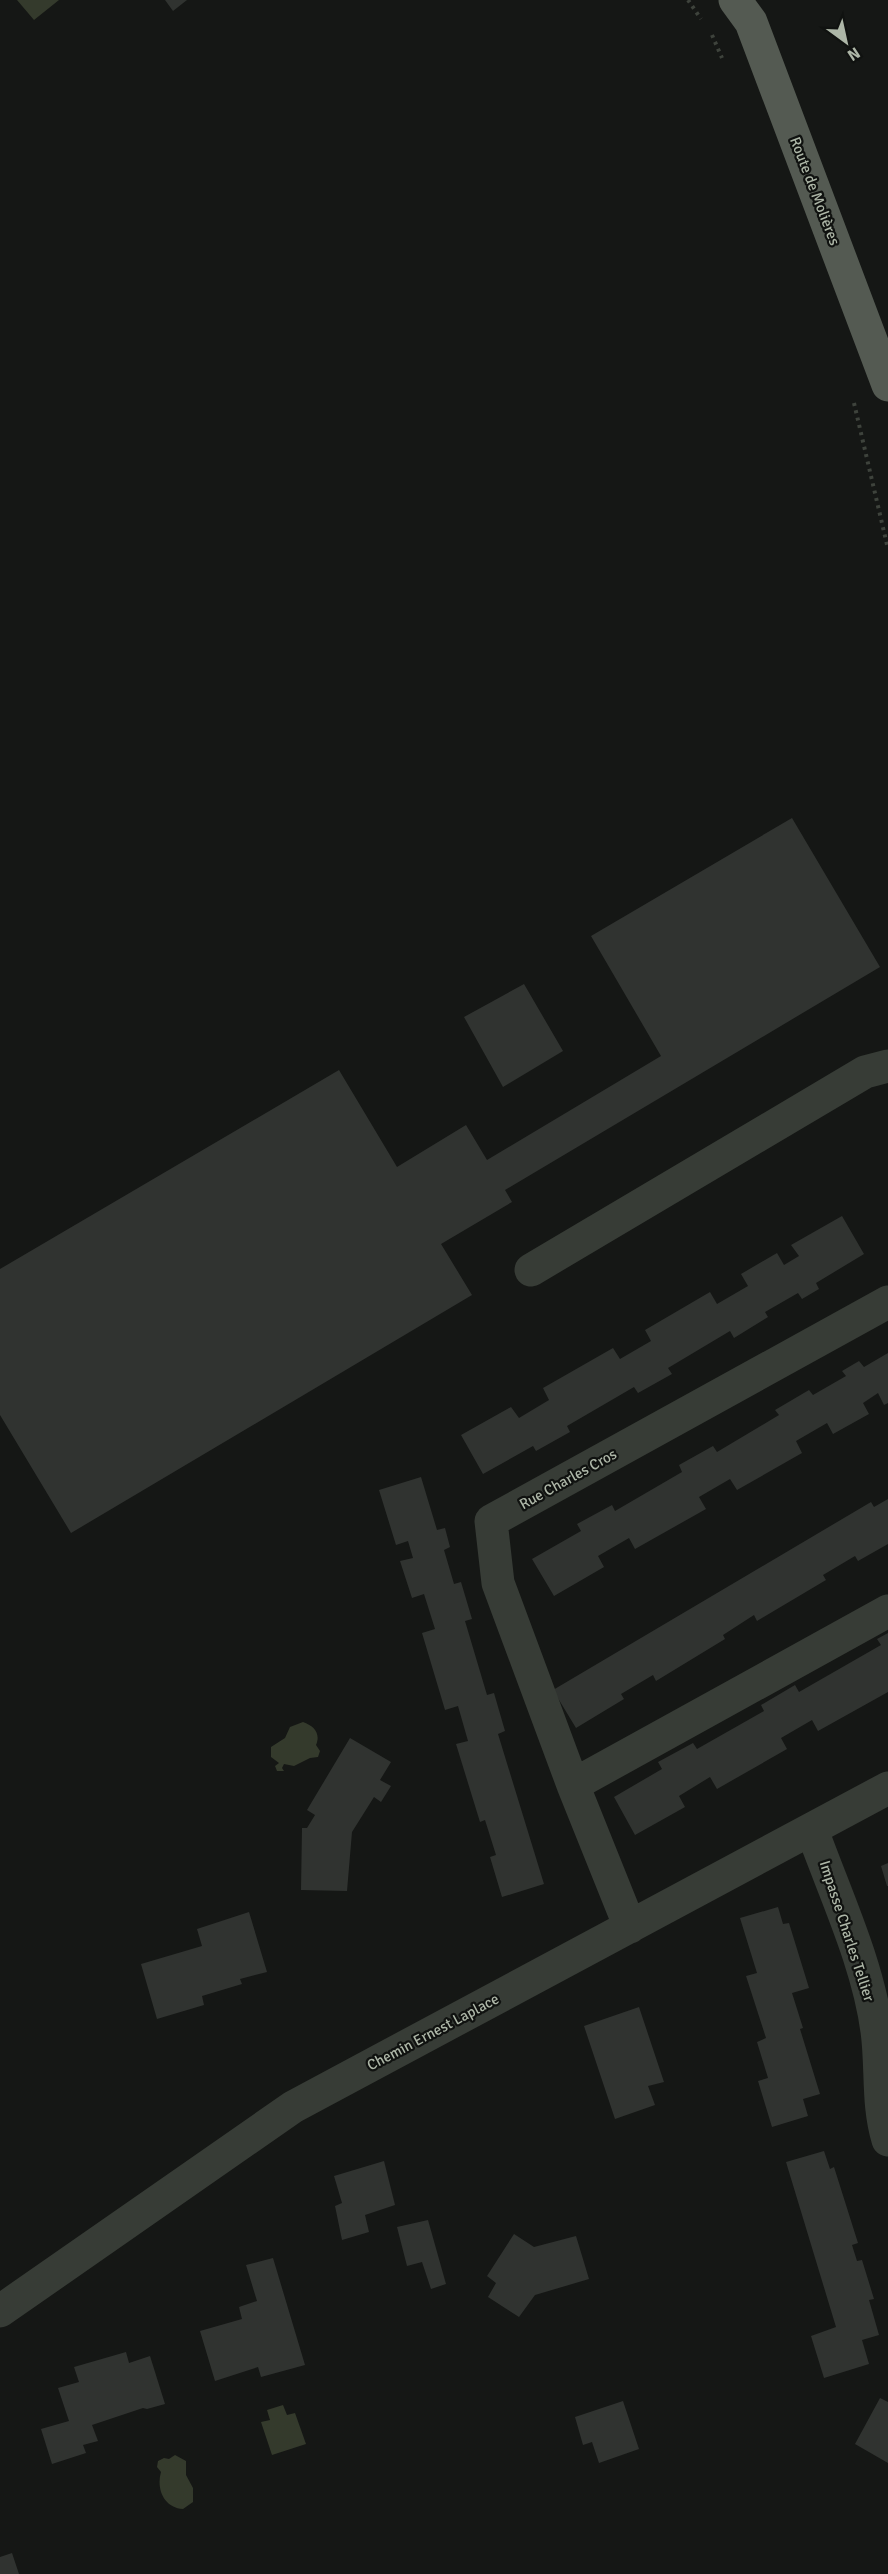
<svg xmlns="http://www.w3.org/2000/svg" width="888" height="2574" font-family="Signika,sans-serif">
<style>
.water{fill:#343a2c}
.building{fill:#303330}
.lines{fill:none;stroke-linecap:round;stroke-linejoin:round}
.path{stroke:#3e433c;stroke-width:4;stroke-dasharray:3 4.5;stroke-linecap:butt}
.minor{stroke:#373c36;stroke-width:33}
.major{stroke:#545a52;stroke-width:33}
.labels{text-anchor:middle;stroke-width:4.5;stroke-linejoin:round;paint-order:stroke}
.street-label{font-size:15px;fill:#adb6a7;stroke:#101210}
</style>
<rect width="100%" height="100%" fill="#151715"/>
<!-- water -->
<path class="water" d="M17 0H59L34 20Z
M303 1722C314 1726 321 1733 316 1745L320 1751 318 1757 310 1758 294 1766 284 1764 282 1768 284 1771H277L275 1766 279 1763 271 1757V1747L285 1738 290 1727Z
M283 2405 287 2415 295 2413 306 2444 272 2455 261 2422 270 2420 267 2410Z
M175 2455 186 2461V2475L193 2488V2502L183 2509C164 2508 156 2489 161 2472L157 2467 158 2461 164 2458 169 2459Z"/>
<!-- building -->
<path class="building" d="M165 0H187L173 11Z
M792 818 880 967 505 1190 512 1202 441 1244 472 1295 71 1533 0 1415V1269L339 1070 397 1167 466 1125 487 1160 661 1056 591 936Z
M524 984 563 1051 503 1087 464 1017Z
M842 1216 864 1254 816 1283 819 1289 802 1299 798 1293 765 1312 768 1317 734 1338 730 1331 668 1368 672 1374 638 1393 634 1387 567 1426 570 1432 536 1451 533 1446 483 1474 461 1435 511 1407 519 1418 549 1400 543 1388 613 1348 620 1359 651 1341 645 1330 710 1292 717 1304 748 1286 741 1274 777 1253 784 1265 799 1256 791 1245Z
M888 1353V1403L884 1405 878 1393 863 1403 869 1414 833 1434 827 1423 796 1441 802 1453 737 1490 730 1479 699 1497 706 1509 635 1549 629 1538 598 1556 604 1567 554 1596 532 1559 581 1531 577 1524 612 1505 615 1511 682 1472 679 1465 713 1446 717 1452 779 1415 775 1410 809 1390 813 1395 846 1376 842 1371 859 1361 864 1367Z
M421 1477 437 1530 445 1528 450 1547 444 1550 454 1584 461 1582 472 1619 465 1621 487 1695 494 1693 505 1731 498 1734 544 1884 502 1897 490 1857 496 1855 485 1820 480 1822 456 1744 468 1741 458 1706 445 1710 422 1633 435 1629 424 1594 412 1598 400 1561 413 1558 408 1541 396 1545 379 1490Z
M888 1499V1544L858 1561 855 1556 823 1575 826 1580 757 1621 754 1615 723 1635 725 1639 656 1681 653 1675 621 1694 624 1699 576 1728 553 1690 871 1502 874 1507Z
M888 1633V1692L818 1731 812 1720 781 1738 787 1749 717 1789 710 1777 679 1796 685 1807 635 1835 614 1797 662 1769 658 1762 693 1743 697 1749 764 1711 761 1705 795 1685 799 1692 881 1645 877 1639Z
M350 1738 391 1762 380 1780 391 1786 381 1802 374 1797 352 1832 347 1891 301 1890 302 1828H307L315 1815 307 1810Z
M888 1863V1886H887L881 1866Z
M778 1907 783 1924 789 1923 809 1988 792 1993 803 2028 800 2029 820 2094 803 2099 808 2116 772 2127 758 2081 768 2078 757 2042 766 2038 746 1976 757 1973 740 1918Z
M249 1912 267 1972 240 1979 242 1984 202 1996 204 2005 157 2019 141 1964 202 1946 197 1929Z
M639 2007 664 2082 648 2086 655 2105 615 2119 584 2026Z
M824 2151 830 2169 834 2167 858 2243 852 2245 857 2261 862 2260 874 2299 869 2300 879 2335 862 2340 869 2364 824 2378 811 2336 836 2327 786 2162Z
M384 2161 395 2205 365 2215 369 2232 342 2240 335 2206 342 2203 334 2176Z
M428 2220 446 2284 431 2289 422 2262 407 2266 397 2227Z
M514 2234 534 2247 576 2236 589 2279 535 2295 519 2317 488 2297 496 2283 487 2276Z
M273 2258 305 2365 261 2377 258 2367 215 2381 200 2331 242 2319 239 2307 257 2301 246 2265Z
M126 2352 129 2363 150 2356 165 2404 147 2409 143 2408 92 2425 98 2441 83 2445 86 2453 52 2464 41 2429 69 2421 58 2388 79 2382 74 2367Z
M880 2398 888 2402V2463L855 2444Z
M623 2401 639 2449 599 2463 592 2442 583 2445 575 2417Z
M12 2553 19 2574H0V2557Z"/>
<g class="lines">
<!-- path -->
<path class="path" d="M688 0 701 19
M712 35 722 58
M854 403 888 549"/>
<!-- minor -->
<path class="minor" d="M531 1270 865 1072 888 1066
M573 1785 888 1611
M812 1830C835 1894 868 1963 877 2031 882 2068 877 2104 888 2140
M630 1927 573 1785 498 1583 491 1521 888 1302
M0 2311 293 2107 888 1788"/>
<!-- major -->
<path class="major" d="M735 0 751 22 888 385"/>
</g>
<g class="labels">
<!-- street labels -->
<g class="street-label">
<text transform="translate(815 191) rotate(69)" y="5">Route de Molières</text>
<text transform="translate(568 1479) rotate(-29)" y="5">Rue Charles Cros</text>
<text transform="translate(847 1931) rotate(72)" y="5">Impasse Charles Tellier</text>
<text transform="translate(433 2032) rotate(-28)" y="5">Chemin Ernest Laplace</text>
</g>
</g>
<!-- north arrow -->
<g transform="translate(846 42) rotate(147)" stroke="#101210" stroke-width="4.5" paint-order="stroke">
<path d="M0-4.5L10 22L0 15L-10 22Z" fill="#adb6a7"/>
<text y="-9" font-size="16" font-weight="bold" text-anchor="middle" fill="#adb6a7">N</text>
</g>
</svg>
